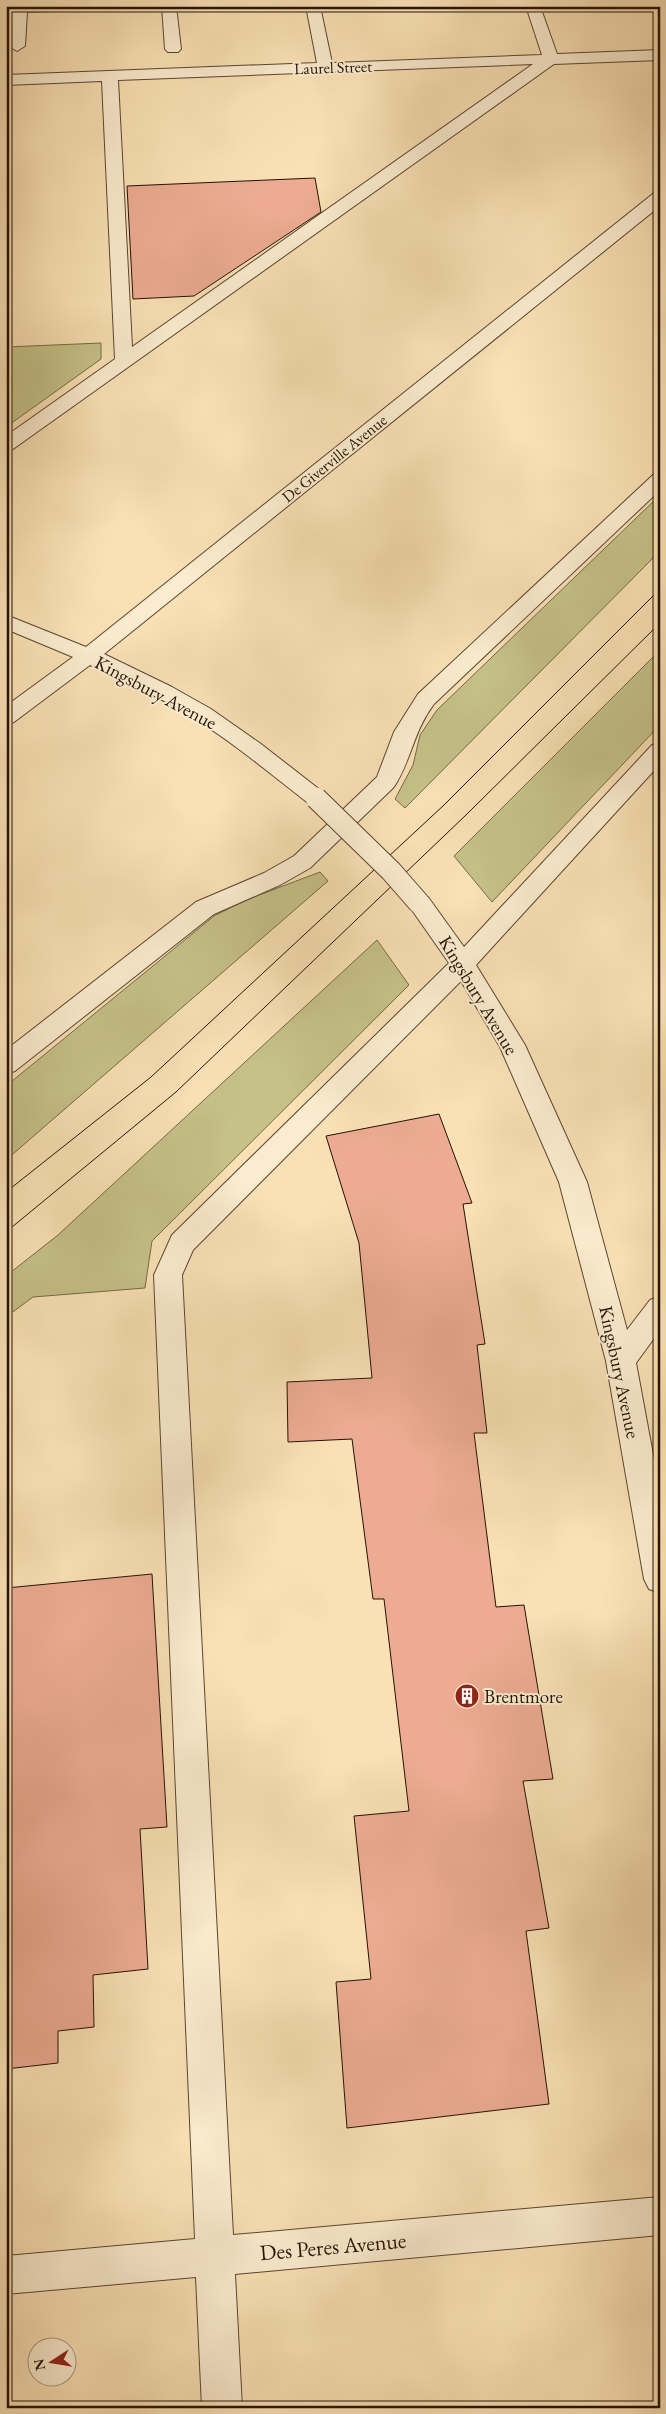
<svg xmlns="http://www.w3.org/2000/svg" width="666" height="2414" font-family="'EB Garamond',serif">
<style>
.green{fill:#c5c188;stroke:#756a46}
.building{fill:#ecab92;stroke:#251205}
.lines{fill:none;stroke-linecap:round;stroke-linejoin:round}
.minor-casing{stroke:#5a4631;stroke-width:2}
.minor{fill:#fbeccf;fill-rule:evenodd}
.tram{stroke:#251205;stroke-width:1}
.minor-bridge-casing{stroke:#5a4631;stroke-width:23;stroke-linecap:butt}
.minor-bridge{stroke:#fbeccf;stroke-width:21}
.labels{text-anchor:middle;stroke-width:4;stroke-linejoin:round;paint-order:stroke}
.far-street-label{font-size:16px;fill:#251205;stroke:#fbeccf}
.street-label{font-size:19px;fill:#251205;stroke:#fbeccf}
.poi-label{font-size:19px;fill:#251205;stroke:#fbeccf;text-anchor:start}
.near-street-label{font-size:22px;fill:#251205;stroke:#fbeccf}
</style>
<rect width="100%" height="100%" fill="#f9e1b5"/>
<filter id="stains"><feTurbulence type="fractalNoise" baseFrequency=".004" numOctaves="4"/><feColorMatrix values="0 0 0 0 .2 0 0 0 0 .09 0 0 0 0 .02 0 0 0 .5 -.17"/></filter>
<radialGradient id="worn" r=".72"><stop offset=".6" stop-color="#630" stop-opacity="0"/><stop offset="1" stop-color="#630" stop-opacity=".3"/></radialGradient>
<!-- green -->
<path class="green" d="M101 343V359L6 427V347Z
M660 495V551L405 808 395 799 413 765 420 735 437 710Z
M660 650V725L492 902 454 856Z
M320 872 328 881 6 1160V1086L214 916 246 900Z
M377 940 409 985 152 1241 145 1288 33 1297 6 1317V1276L58 1235Z"/>
<!-- building -->
<path class="building" d="M315 178 321 212 194 296 133 299 127 186Z
M439 1114 472 1203 463 1204 485 1344 477 1345 487 1433H474L496 1607 524 1605 553 1779 523 1781 549 1928 526 1931 549 2104 347 2128 336 1982 371 1979 354 1816 409 1811 384 1599H373L352 1439 288 1442 287 1382 372 1378 359 1243 326 1136Z
M152 1574 167 1827 140 1829 148 1969 93 1975 94 2027 58 2031V2063L6 2069V1588Z"/>
<g class="lines">
<defs>
<path id="minor" d="M88 6 81 10 27 12 25 46 17 51 9 46 13 6Z
M162 6H176L181 49 178 52H168L165 49Z
M306 6H320L332 63 542 55 526 6H540L557 54 660 50V60L554 64 13 449 6 451V436L115 359 102 81 6 85V75L317 63ZM533 64 132 347 118 80Z
M660 192V206L104 654 172 687 211 709 261 744 324 793 328 798 324 803 316 806 308 803C266 770 225 736 179 709 150 693 120 679 90 665L14 722 6 724V706L73 657 6 629V615L86 647 654 193Z
M660 473V490L434 704C413 732 412 759 394 787L310 868 280 885 214 914 15 1071 6 1074V1050L196 902 264 873 294 856 377 777 394 732 418 694 653 475Z
M660 743V764L476 965 525 1045 587 1182 627 1330 650 1300 660 1296V1330L636 1363 660 1492V1593L649 1589 644 1579 606 1361 559 1182 500 1047 461 981 193 1250 182 1275 233 2235 660 2197V2235L235 2274 242 2408H202L196 2277 6 2294V2256L195 2239 154 1275 172 1235 449 963 407 903 410 897 419 895 428 897 464 947 652 745Z"/>
</defs>
<!-- minor casing -->
<use href="#minor" class="minor-casing"/>
<!-- minor -->
<use href="#minor" class="minor"/>
<!-- tram -->
<path class="tram" d="M6 1192 151 1077 444 805 660 589
M6 1232 176 1092 467 814 660 623"/>
<defs>
<path id="minor-bridge" d="M316 798 391 871 419 903"/>
</defs>
<!-- minor-bridge casing -->
<use href="#minor-bridge" class="minor-bridge-casing"/>
<!-- minor-bridge -->
<use href="#minor-bridge" class="minor-bridge"/>
</g>
<!-- icons -->
<defs>
<symbol id="building-disc" viewBox="-11 -11 22 22"><circle r="9.5" fill="#8f2418" stroke="#fbeccf"/><path d="M-4-6H4V6H1V3H-1V6H-4ZM-2.5-4.3h1.7v1.8h-1.7ZM.8-4.3h1.7v1.8H.8ZM-2.5-1h1.7V.8h-1.7ZM.8-1h1.7V.8H.8Z" fill="#fff"/></symbol>
</defs>
<g fill-rule="evenodd">
<use href="#building-disc" x="453" y="1682" width="28" height="28"/>
</g>
<g class="labels">
<!-- far-street labels -->
<g class="far-street-label">
<text transform="translate(333 67) rotate(-2)" y="6">Laurel Street</text>
<text transform="translate(334 458) rotate(-39)" y="6">De Giverville Avenue</text>
</g>
<!-- street labels -->
<g class="street-label">
<text transform="translate(156 692) rotate(28)" y="7">Kingsbury Avenue</text>
<text transform="translate(479 995) rotate(59)" y="7">Kingsbury Avenue</text>
<text transform="translate(620 1372) rotate(78)" y="7">Kingsbury Avenue</text>
</g>
<!-- poi labels -->
<g class="poi-label">
<text x="484" y="1703">Brentmore</text>
</g>
<!-- near-street labels -->
<g class="near-street-label">
<text transform="translate(333 2246) rotate(-5)" y="8">Des Peres Avenue</text>
</g>
</g>
<!-- margin -->
<rect width="666" height="2414" fill="none" stroke="#f9e1b5" stroke-width="25"/>
<rect x="8" y="8" width="651" height="2399" fill="none" stroke="#251205" stroke-width="2.5"/>
<rect x="12" y="12" width="641" height="2389" fill="none" stroke="#251205"/>
<!-- north arrow -->
<g transform="translate(52 2362) rotate(258)"><circle r="24" fill="#fbeccf" stroke="#a5957e"/>
<path d="M0-4L9 19L0 12L-9 19Z" fill="#8f2418"/>
<text y="-8" font-size="14" font-weight="bold" text-anchor="middle" fill="#251205">N</text>
</g>
<rect width="100%" height="100%" filter="url(#stains)"/>
<rect width="100%" height="100%" fill="url(#worn)"/>
</svg>
